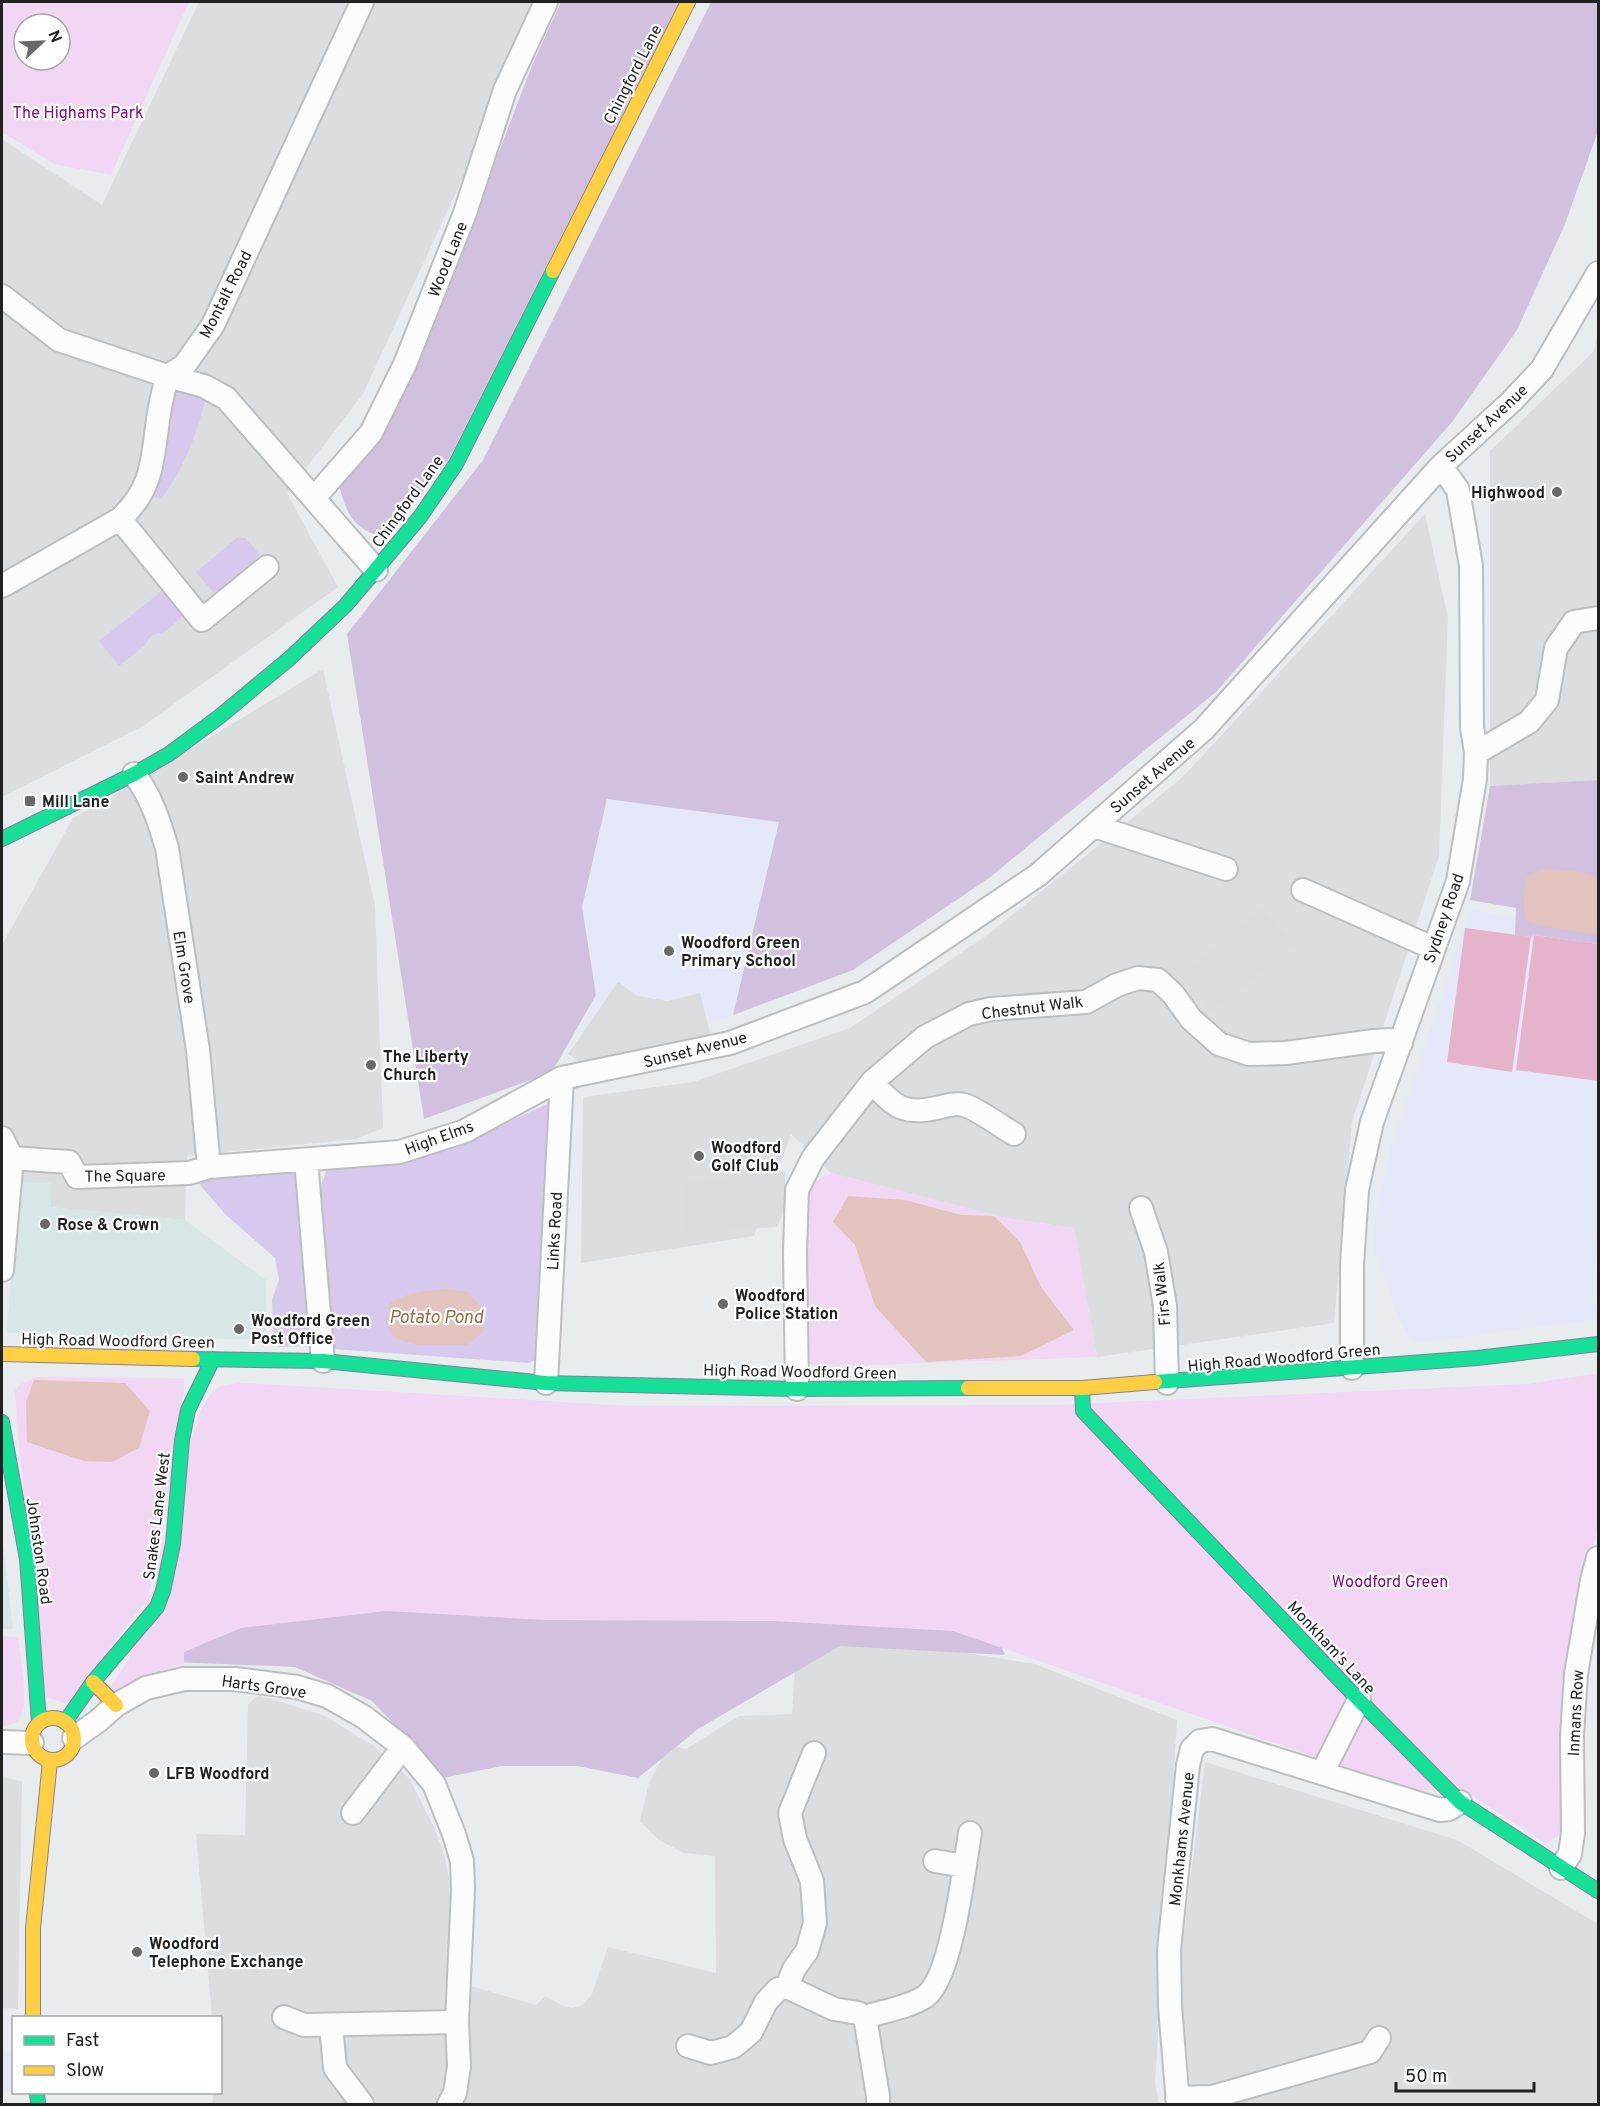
<svg xmlns="http://www.w3.org/2000/svg" width="1600" height="2106" font-family="Overpass,sans-serif">
<style>
.residential{fill:#dbddde}
.commercial{fill:#d7e7e8}
.education{fill:#e5e8f8}
.grass{fill:#d7c9ed}
.forest{fill:#d1c0de}
.park{fill:#f2d7f4;fill-rule:evenodd}
.pitch{fill:#e5b3cb}
.parking{fill:#dadcdd}
.water{fill:#e2c3bd}
.lines{fill:none;stroke-linecap:round;stroke-linejoin:round}
.street-casing{stroke:#bcbebf;stroke-width:26}
.fast-casing{stroke:#81819a;stroke-width:16}
.slow-casing{stroke:#81819a;stroke-width:16}
.street{stroke:#fcfcfd;stroke-width:22}
.fast{stroke:#16e098;stroke-width:14}
.slow{stroke:#ffcf43;stroke-width:14}
.poi-dot{fill:#676869;stroke:#fff;stroke-width:2}
.labels{text-anchor:middle;stroke-width:4.5;stroke-linejoin:round;paint-order:stroke}
.street-label{font-size:16px;fill:#212121;stroke:#fff}
.park-label{font-size:16px;fill:#830a80;stroke:#fff}
.poi-label{font-size:16px;font-weight:bold;fill:#212121;stroke:#fff;text-anchor:start}
.water-label{font-size:18px;font-style:italic;fill:#9b6942;stroke:#fff}
</style>
<rect width="100%" height="100%" fill="#e9ecef"/>
<!-- residential -->
<path class="residential" d="M199 2H544L363 394 287 493 338 587 143 726 2 797V139L102 205Z
M1598 331V780L1490 786V451L1594 351Z
M1425 514 1448 618 1439 856 1352 1122 1334 1323 1097 1357 1074 1228 1006 1218 831 1173 791 1134 754 1236 581 1263 583 1097 693 1082 850 1028 990 933 1183 777Z
M323 669 375 906 383 1128 356 1139 187 1156 185 1220 50 1207 2 1181V945L73 818 111 797Z
M797 1633 899 1642 1035 1664 1177 1720 1155 2084 1159 2104H212L213 2093 220 2092V2018L212 2017 196 1834 245 1835 248 1705 258 1695 323 1715 374 1746 409 1778 433 1825 443 1851 449 1878 450 1908 445 1992 467 1985 536 2005 545 1996 561 2005 572 2008 583 2005 592 1994 608 1947 716 1973 715 1856 684 1853 659 1840 640 1821 649 1783 669 1745 686 1749 739 1716 792 1714Z
M1205 1762 1457 1840 1598 1924V2104H1192L1179 1972Z
M2 1777 22 1781 18 2009 2 2008Z"/>
<!-- commercial -->
<path class="commercial" d="M17 1182 51 1183V1207L185 1220 266 1280 267 1340 7 1333Z
M2 1533 13 1629H2Z"/>
<!-- education -->
<path class="education" d="M607 799 779 822 733 1015 569 1068 596 995 582 907Z
M1471 909 1598 936V1230L1593 1284 1598 1319 1416 1343 1408 1336 1396 1311 1374 1250 1375 1217 1391 1148Z
M2 2048 13 2053V2091L2 2092Z"/>
<!-- grass -->
<path class="grass" d="M178 393 206 397C197 434 184 469 161 499L153 497 165 460 170 400Z
M237 538H246L260 555 215 594 196 572Z
M162 591 182 613V617L166 631 151 636 144 646 119 666 99 641Z
M554 1101 538 1359 529 1363 333 1349 320 1188 327 1169 456 1145Z
M286 1169 299 1174 314 1346 279 1347 273 1333 272 1299 279 1280 275 1258 226 1215 200 1185 206 1174Z"/>
<!-- forest -->
<path class="forest" d="M561 2H679L449 459 385 538C352 528 347 515 339 485L381 438 428 337 533 63Z
M711 2H1597L1598 131 1565 224 1517 330 1452 422 1216 692 989 878 853 970 733 1015 779 822 607 799 582 907 596 995 552 1072 424 1119 347 634 483 460Z
M1598 780V944L1534 935 1531 937 1515 935 1516 908 1470 900 1490 786Z
M200 1604 992 1626 1005 1655 840 1646 698 1729 638 1778 577 1766H502L438 1779 412 1743 372 1701 295 1667 151 1661Z"/>
<!-- park -->
<path class="park" d="M2 2H189L111 175 54 164 2 132ZM24 24H60V60H24Z
M831 1173 1006 1218 1074 1228 1097 1357 820 1367 806 1363 804 1258 807 1197 816 1181Z
M1593 1374 1598 1375V1526L1575 1637 1564 1724 1561 1833 1546 1844 1468 1793 1407 1789 953 1631 773 1621 545 1620 386 1611 241 1628 184 1652V1664L147 1674 116 1693 110 1688 130 1658 199 1414C215 1386 213 1385 246 1383L630 1406 1052 1405 1527 1384Z
M37 1377 184 1378V1389L154 1590 67 1704 46 1697 19 1446 15 1391 19 1385Z
M2 1636 18 1637C20 1656 30 1704 19 1719 14 1725 8 1726 2 1726Z"/>
<!-- pitch -->
<path class="pitch" d="M1465 928 1531 937 1512 1072 1447 1062Z
M1534 935 1598 944V1081L1516 1070Z"/>
<!-- parking -->
<path class="parking" d="M1262 908 1293 945 1213 1012 1182 975Z
M618 982 637 996 667 1001 700 993 711 1037 580 1062 568 1054Z
M785 1171V1209L777 1227 684 1233 683 1184Z"/>
<!-- water -->
<path class="water" d="M1543 869 1579 871 1598 878V935L1534 924 1525 920C1524 911 1522 881 1529 875 1533 872 1539 870 1543 869Z
M848 1196 905 1200 961 1215 994 1216 1020 1242 1041 1287 1074 1330 1021 1356 926 1362 875 1306 855 1245 833 1222Z
M445 1289 469 1292 485 1313 483 1332 468 1345H416L393 1337 386 1322 390 1303C408 1292 425 1291 445 1289Z
M34 1380 125 1383 150 1411 139 1448 112 1462 84 1461 27 1442 26 1402Z"/>
<g class="lines">
<defs>
<path id="street" d="M2 296 59 340 167 376 204 386 226 398 376 570
M167 376 184 366 213 325 362 2
M314 498 371 433 405 364 465 213 505 90 546 2
M120 519 202 620 267 567
M2 586 120 519C155 487 152 457 159 413 161 401 164 389 167 376
M1476 753 1529 722 1547 700 1556 648 1574 622 1598 618
M134 774C151 796 159 821 167 848L198 1050 209 1167
M1094 826 1226 869
M1303 890 1433 948
M872 1082C895 1108 905 1116 941 1107 948 1105 958 1103 964 1105 976 1108 1002 1127 1014 1134
M2 1138 12 1158 2 1270
M12 1158 69 1162 77 1177 189 1173 209 1167 400 1152 465 1131 562 1078 730 1043 865 992 1038 875 1204 729 1441 466 1512 401 1542 369 1598 273
M306 1160 323 1361
M1141 1208 1156 1252 1165 1306 1167 1383
M1352 1368V1265L1357 1190 1372 1122 1458 881 1475 779 1476 753 1472 727 1471 566 1458 490 1441 466
M546 1383 562 1078
M797 1389 795 1252 797 1190 813 1158 872 1082 925 1037 969 1014 991 1009 1086 1002 1117 985 1138 978 1158 980 1173 994 1191 1019 1219 1044 1249 1054 1286 1053 1374 1041 1390 1040 1401 1043
M74 1738 98 1721 116 1705 146 1688 184 1679H235L297 1687 327 1696 364 1717 403 1747 434 1784 454 1834 462 1861 463 1890 457 2022 459 2066 455 2093 449 2104
M2 1742 32 1743
M1322 1773 1359 1700
M353 1813 403 1747
M935 1861 964 1866
M1561 1868 1570 1854 1573 1833 1572 1736 1576 1674 1592 1580 1598 1558
M787 1987 794 1969 807 1951 815 1923 812 1881 795 1839 790 1813 814 1753
M284 2017 304 2025 457 2022
M865 2017C884 2011 910 2007 926 1996 952 1976 964 1868 970 1833
M331 2026 335 2068 362 2104
M688 2046 711 2053 733 2047 751 2032 766 2002 778 1989 787 1987 834 2009 858 2013 865 2017 878 2096V2104
M1177 2098 1212 2097 1370 2052 1379 2038
M1178 2104 1170 2006 1169 1950 1188 1765 1192 1749 1200 1741 1212 1739 1440 1810 1449 1809 1460 1802"/>
<path id="fast" d="M2 839 134 774 169 754 219 717 290 658 346 605 420 517 456 464 553 271
M193 1359 323 1361 546 1383 797 1389 968 1388
M1155 1382 1477 1358 1598 1344
M1082 1388 1083 1411 1359 1700 1460 1802 1598 1891
M2 1422 27 1559 39 1722
M65 1722 93 1682 157 1607 163 1591 173 1544 182 1440 188 1410 213 1359
M37 2092 38 2104"/>
<path id="slow" d="M553 271 688 2
M2 1354 193 1359
M968 1388H1082L1155 1382
M93 1682 116 1705
M32 1739a21 21 0 1 1 42 0a21 21 0 1 1-42 0Z
M33 2018V1928L50 1761"/>
</defs>
<!-- street casing -->
<use href="#street" class="street-casing"/>
<!-- fast casing -->
<use href="#fast" class="fast-casing"/>
<!-- slow casing -->
<use href="#slow" class="slow-casing"/>
<!-- street -->
<use href="#street" class="street"/>
<!-- fast -->
<use href="#fast" class="fast"/>
<!-- slow -->
<use href="#slow" class="slow"/>
</g>
<!-- markers -->
<g class="poi-dot">
<circle cx="1557" cy="492" r="6"/>
<circle cx="183" cy="777" r="6"/>
<rect x="24" y="795" width="12" height="12" rx="3"/>
<circle cx="669" cy="951" r="6"/>
<circle cx="371" cy="1065" r="6"/>
<circle cx="699" cy="1156" r="6"/>
<circle cx="45" cy="1224" r="6"/>
<circle cx="723" cy="1304" r="6"/>
<circle cx="239" cy="1329" r="6"/>
<circle cx="154" cy="1773" r="6"/>
<circle cx="137" cy="1952" r="6"/>
</g>
<g class="labels">
<!-- street labels -->
<g class="street-label">
<text transform="translate(632 74) rotate(-63)" y="6">Chingford Lane</text>
<text transform="translate(447 259) rotate(-68)" y="6">Wood Lane</text>
<text transform="translate(225 294) rotate(-63)" y="6">Montalt Road</text>
<text transform="translate(1486 423) rotate(-43)" y="6">Sunset Avenue</text>
<text transform="translate(407 501) rotate(-54)" y="6">Chingford Lane</text>
<text transform="translate(1152 775) rotate(-41)" y="6">Sunset Avenue</text>
<text transform="translate(1443 918) rotate(-71)" y="6">Sydney Road</text>
<text transform="translate(185 967) rotate(81)" y="6">Elm Grove</text>
<text transform="translate(1032 1007) rotate(-7)" y="6">Chestnut Walk</text>
<text transform="translate(695 1049) rotate(-14)" y="6">Sunset Avenue</text>
<text transform="translate(439 1137) rotate(-20)" y="6">High Elms</text>
<text transform="translate(125 1175) rotate(-1)" y="6">The Square</text>
<text transform="translate(554 1231) rotate(-87)" y="6">Links Road</text>
<text transform="translate(1161 1294) rotate(-96)" y="6">Firs Walk</text>
<text transform="translate(118 1340) rotate(1)" y="6">High Road Woodford Green</text>
<text transform="translate(1284 1357) rotate(-5)" y="6">High Road Woodford Green</text>
<text transform="translate(800 1371) rotate(1)" y="6">High Road Woodford Green</text>
<text transform="translate(156 1516) rotate(-83)" y="6">Snakes Lane West</text>
<text transform="translate(40 1551) rotate(82)" y="6">Johnston Road</text>
<text transform="translate(1332 1647) rotate(47)" y="6">Monkham's Lane</text>
<text transform="translate(264 1686) rotate(8)" y="6">Harts Grove</text>
<text transform="translate(1575 1713) rotate(-87)" y="6">Inmans Row</text>
<text transform="translate(1181 1839) rotate(-84)" y="6">Monkhams Avenue</text>
</g>
<!-- park labels -->
<g class="park-label">
<text x="78" y="118">The Highams Park</text>
<text x="1390" y="1587">Woodford Green</text>
</g>
<!-- poi labels -->
<g class="poi-label">
<text x="1545" y="498" text-anchor="end">Highwood</text>
<text x="195" y="783">Saint Andrew</text>
<text x="42" y="807">Mill Lane</text>
<text x="681" y="948">Woodford Green<tspan x="681" dy="18">Primary School</tspan></text>
<text x="383" y="1062">The Liberty<tspan x="383" dy="18">Church</tspan></text>
<text x="711" y="1153">Woodford<tspan x="711" dy="18">Golf Club</tspan></text>
<text x="57" y="1230">Rose &amp; Crown</text>
<text x="735" y="1301">Woodford<tspan x="735" dy="18">Police Station</tspan></text>
<text x="251" y="1326">Woodford Green<tspan x="251" dy="18">Post Office</tspan></text>
<text x="166" y="1779">LFB Woodford</text>
<text x="149" y="1949">Woodford<tspan x="149" dy="18">Telephone Exchange</tspan></text>
</g>
<!-- water labels -->
<g class="water-label">
<text x="436" y="1323">Potato Pond</text>
</g>
</g>
<!-- border -->
<rect width="1600" height="2106" fill="none" stroke="#212121" stroke-width="6"/>
<!-- legend -->
<rect x="12" y="2016" width="210" height="78" fill="#ffffff" stroke="#a6a6a6" stroke-width="1.5"/>
<rect x="24" y="2036" width="30" height="9" fill="#16e098" stroke="#a6a6a6" stroke-width="1.5"/>
<text x="66" y="2046" font-size="18" fill="#212121">Fast</text>
<rect x="24" y="2066" width="30" height="9" fill="#ffcf43" stroke="#a6a6a6" stroke-width="1.5"/>
<text x="66" y="2076" font-size="18" fill="#212121">Slow</text>
<!-- north arrow -->
<g transform="translate(42 42) rotate(67)"><circle r="28" fill="#ffffff" stroke="#a6a6a6" stroke-width="1.5"/>
<path d="M0-4.5L10 22L0 15L-10 22Z" fill="#676869"/>
<text y="-9" font-size="16" font-weight="bold" text-anchor="middle" fill="#212121">N</text>
</g>
<!-- scale -->
<path d="M1396 2082v9h138v-9" fill="none" stroke="#212121" stroke-width="3"/>
<text x="1405" y="2082" font-size="18" fill="#212121" stroke="#ffffff" stroke-width="4.5" paint-order="stroke">50 m</text>
</svg>
